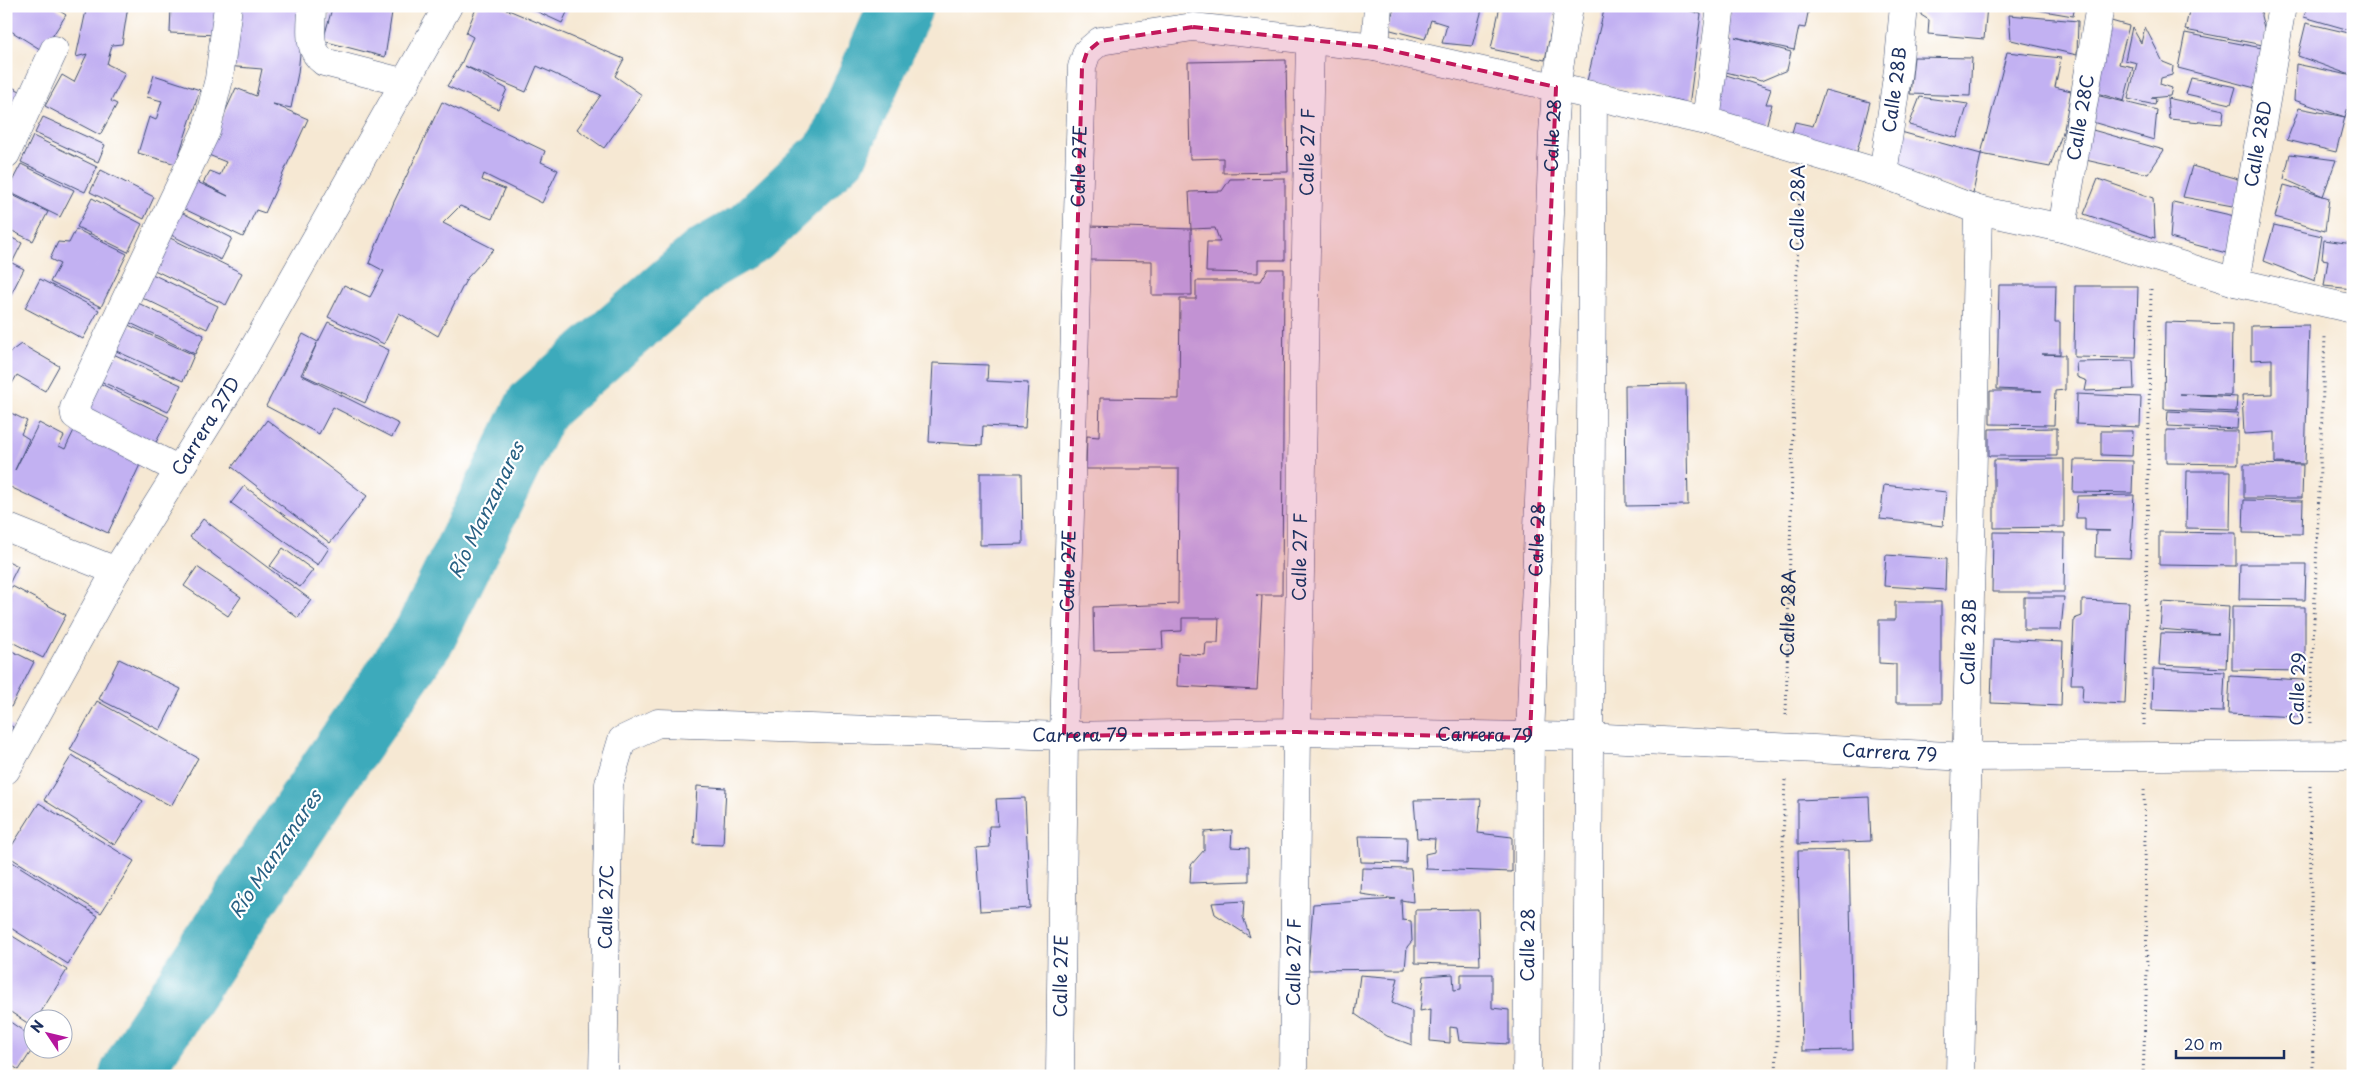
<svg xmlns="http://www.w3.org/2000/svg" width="2359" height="1082" font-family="'Playpen Sans',sans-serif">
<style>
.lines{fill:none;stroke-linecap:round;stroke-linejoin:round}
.river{stroke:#3caabb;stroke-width:64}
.building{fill:#c2b1f2}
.street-casing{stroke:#3c4b70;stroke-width:29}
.path{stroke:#3c4b70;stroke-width:3;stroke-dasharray:1 4;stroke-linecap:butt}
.street{stroke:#fff;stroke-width:28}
.marked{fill:#c2185b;fill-opacity:0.2;stroke:#c2185b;stroke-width:4;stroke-dasharray:10 6;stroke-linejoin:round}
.labels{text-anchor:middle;stroke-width:4.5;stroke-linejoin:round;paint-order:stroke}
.street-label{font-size:18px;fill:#1b2f5e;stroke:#fff}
.water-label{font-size:19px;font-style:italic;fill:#286083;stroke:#fff}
</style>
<rect width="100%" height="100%" fill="#fff"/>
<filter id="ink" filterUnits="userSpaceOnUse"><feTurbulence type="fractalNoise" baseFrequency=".02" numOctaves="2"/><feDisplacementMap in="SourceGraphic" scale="10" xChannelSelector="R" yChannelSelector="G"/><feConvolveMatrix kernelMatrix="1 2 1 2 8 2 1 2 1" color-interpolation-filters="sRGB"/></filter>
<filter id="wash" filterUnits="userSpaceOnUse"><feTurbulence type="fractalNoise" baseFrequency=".0096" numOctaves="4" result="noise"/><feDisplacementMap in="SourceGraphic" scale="20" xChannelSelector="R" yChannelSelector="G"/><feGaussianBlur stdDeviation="1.12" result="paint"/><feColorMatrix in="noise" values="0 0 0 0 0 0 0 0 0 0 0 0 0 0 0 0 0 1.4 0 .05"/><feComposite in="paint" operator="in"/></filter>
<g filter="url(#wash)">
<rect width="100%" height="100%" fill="#f6e8d3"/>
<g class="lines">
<!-- river -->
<path class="river" d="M131 1076 151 1040 332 769 425 635 537 406 705 259 750 233 837 151 901 6"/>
</g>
<g id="blocks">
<!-- building -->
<path class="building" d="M11 6H52L66 15 43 51 6 28V14Z
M87 6H128L122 44 112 45 107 64 125 73 111 101 117 104 100 135 45 106 62 75 74 82 87 54 76 57Z
M171 6H219L218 35 170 33Z
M231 6H305L298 73 291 108 273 104 308 119 265 213 256 210 243 237 180 207 193 180 228 196 203 183 210 171 220 175 226 162 206 154 236 88 256 96 262 69 225 66Z
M329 6H393L385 57 323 41 331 12Z
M477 6H499L624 59 615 76 642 95 604 148 577 129 601 95 537 66 526 92 465 66 507 89 498 109 447 86 461 64 473 37 466 33Z
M525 6H570L562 23Z
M1395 6H1483L1472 46 1442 43 1447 25 1431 20 1425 39 1387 29Z
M1500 6H1556L1545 60 1491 49Z
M1605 6 1678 8 1674 6H1684V9L1701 14 1689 106 1682 101 1587 81Z
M1731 6H1805L1808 13 1805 28 1799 27 1794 50 1735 37 1791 52 1787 70 1761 81 1722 71 1731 37 1724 35Z
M1922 6H1987L1984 39 1928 34 1929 20 1921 15Z
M2014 6H2075L2073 16Z
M2190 6H2262L2261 16 2266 35 2263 45 2185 30Z
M2307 6H2353V31L2304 17Z
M2009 15 2078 21 2077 55 2011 40Z
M2104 19 2129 26 2119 64 2133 67 2124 101 2090 91Z
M2306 23 2353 34V76L2298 56Z
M2132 27 2141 43 2145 27 2163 62 2173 66 2172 75 2161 78 2160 84 2172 88 2170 96 2151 98 2156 99 2155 105 2128 99 2137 63 2125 60Z
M2185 33 2267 49 2259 89 2178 68Z
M2007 52 2061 58 2055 87 2071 91 2064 129 2050 167 1981 154 1973 193 1898 168 1901 132 1981 154Z
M1914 57 1972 58 1970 96 1910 94Z
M1286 60 1288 172 1223 173V158L1190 159 1188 62Z
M2296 64 2353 76V91L2345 117 2294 100Z
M1723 74 1771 89 1766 104H1772L1766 127 1712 110Z
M154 75 200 90 176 164 138 153 149 117 156 120 162 101 147 97Z
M2191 78 2236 87 2231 104 2186 94Z
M6 84 24 93 6 127Z
M1825 90 1870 102 1856 155 1791 136 1795 122 1813 126Z
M2096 95 2157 110 2154 140 2089 121Z
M1920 97 1968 104 1957 138 1909 125Z
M2167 98 2224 110 2222 124 2169 119Z
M442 102 545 151 541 162 558 170 542 203 484 174 482 180 505 189 492 219 460 206 443 223 494 249 467 278 438 336 399 313 384 344 328 317 344 285 370 297 384 271 369 263 394 202Z
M2299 108 2345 117 2336 152 2287 140Z
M43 117 105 145 98 162 35 133Z
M2089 129 2164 150 2148 174 2081 159Z
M33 136 97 167 85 192 21 162Z
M2290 154 2336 160 2323 196 2329 198 2325 231 2275 217 2284 185 2323 196 2284 179Z
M21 164 74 190 60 217 7 191Z
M2192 166 2241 180 2238 207 2183 197Z
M101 170 154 197 144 219 90 192Z
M1285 178V260H1258V273L1206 272 1207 242H1220L1215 228 1191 229 1189 192 1222 191 1230 179Z
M2098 179 2153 198 2155 238 2084 214Z
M6 192 48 212 33 241 6 228Z
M92 198 142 224 128 252 77 227Z
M2173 202 2239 217 2230 254 2170 238Z
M179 211 232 238 221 260 167 233Z
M2274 225 2322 236 2315 281 2264 261Z
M1089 226 1191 229 1192 295H1152V261L1089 260Z
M76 229 127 254 101 307 50 282 60 264 50 259 58 242 69 243Z
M6 235 22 243 13 261 6 257Z
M164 235 242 273 226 305 148 267Z
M2324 240 2353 244V289L2324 286 2328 260 2322 259Z
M6 260 24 269 10 296 6 294Z
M1268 269H1284L1282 595H1256L1262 596 1257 690 1177 686 1178 653 1205 655 1206 643H1218L1219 618H1182V631L1162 632 1163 649 1094 651 1093 607 1178 604 1179 469H1086L1087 436 1099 437 1100 398 1179 399 1180 299H1196V281H1261Z
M148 272 218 306 207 329 137 295Z
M40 279 99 310 83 339 25 308Z
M1999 285H2056L2055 322H2060V354H2041L2065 355V390L2055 391 2054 425 1990 424V391H2042L1997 389Z
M2075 286H2138L2136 358 2074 357Z
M136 302 204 335 195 354 126 321Z
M328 322 389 350 365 403 303 375 317 343 301 375 399 424 392 437 333 407 319 434 266 406 303 334 318 342Z
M2165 322 2232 324 2231 395 2180 394 2237 397 2236 412 2164 409Z
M126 324 194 355 183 381 114 350Z
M2309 325 2305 464 2275 463V432L2244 434 2242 395 2272 394V359L2251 360V326Z
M21 344 59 366 45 391 17 375 6 394V355Z
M111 353 181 385 168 412 98 380Z
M2133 361 2134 389 2085 391 2087 381 2077 377 2076 362Z
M933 363 988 365 987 381 1028 383 1025 428 983 426 982 445 929 442Z
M93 380 169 417 153 448 78 411Z
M1686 384 1688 505 1626 506 1625 385Z
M2077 394 2141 397 2140 427 2076 424Z
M2168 411 2238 414 2237 429 2167 426Z
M9 412 27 421 21 434 29 439 15 470 39 423 64 436 59 446 65 449 78 422 145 454 108 533 6 485V418Z
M267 420 367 496 330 543 232 467Z
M2057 428V456H1989V429Z
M2166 430 2238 431V464L2166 463Z
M2101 431H2133L2132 456 2101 455Z
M2064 459V527L1994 528V460Z
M2074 460 2133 461 2132 493 2073 492Z
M2244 464 2303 465 2302 498H2244Z
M2187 471H2231L2230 529 2186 528Z
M980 473H1022L1023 544 980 545Z
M1884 485 1946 492 1943 526 1880 519Z
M244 486 329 548 318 565 231 503Z
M2134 495 2130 558 2095 557 2096 531H2111L2085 530V518H2076L2077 496Z
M2244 500 2303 501 2302 534 2243 533Z
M203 519 311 600 298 618 190 537Z
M1993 532 2065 533 2064 592H1992Z
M2159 532 2236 533V566L2159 565Z
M283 548 313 570 300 587 270 566Z
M1886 555 1946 559 1945 590 1884 586Z
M6 560 18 566 6 590Z
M2240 564H2306L2305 600 2239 599Z
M197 567 241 597 228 616 184 586Z
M12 586 66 615 43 658 6 639V596Z
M2024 597H2064L2061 630H2024Z
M2082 600 2129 602 2125 704 2082 702 2083 684H2071L2074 619 2082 616Z
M1895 602H1941V703H1896V664L1879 663V620H1895Z
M2162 602 2229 606 2226 668 2159 665 2161 633 2219 634 2160 629Z
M2232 606 2305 607V671L2232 670Z
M1993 639 2063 642 2061 706 1991 703Z
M6 648 34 662 11 707 6 705Z
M119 659 181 689 160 730 99 699Z
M2153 669 2225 672 2223 712 2152 710Z
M2230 676 2303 680 2301 717 2228 714Z
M97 701 198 758 171 806 70 750Z
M6 723 13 727 6 743Z
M72 755 143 801 115 845 44 800Z
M697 786 726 788 723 845 694 844Z
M1869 797 1871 841 1798 844V800Z
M1025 798 1030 908 980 911 976 848 990 847 989 826H998L996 799Z
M1481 799 1478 833 1512 837V872L1426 869 1425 854 1434 852 1435 839 1417 838 1414 800Z
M39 803 134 861 101 913 6 855Z
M1232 830 1231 847 1249 848V881L1190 883 1191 865 1204 850V832Z
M1359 836 1407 837 1406 863 1361 862Z
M1849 850 1853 1050 1802 1051 1798 851Z
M6 858 98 916 68 964 6 925Z
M1362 868 1411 869 1413 902 1401 900 1402 920 1411 921 1412 941 1407 947 1405 969 1308 970 1313 904 1396 899 1361 894Z
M1244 901 1243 917 1250 937 1215 914 1212 903Z
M1478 909 1480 965 1415 963V910Z
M6 932 67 970 36 1020H32V1026L6 1009Z
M1453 974 1454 990 1461 989V974H1492V1008L1509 1010V1044L1459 1041 1457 1028 1450 1027V1043L1430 1041 1431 1009 1420 1011 1424 976Z
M1360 975 1398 978 1392 1003 1412 1011V1045L1387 1036 1355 1014Z
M6 1019 32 1037V1050L19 1070 6 1062Z"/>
</g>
</g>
<g filter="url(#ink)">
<use href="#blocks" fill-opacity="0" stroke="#3c4b70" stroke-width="1"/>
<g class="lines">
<defs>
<g id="street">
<path d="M312 6C312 27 306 49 324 62L406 83"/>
<path d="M1375 47 1378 6"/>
<path d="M1706 121 1721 6"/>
<path d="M6 154 54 50"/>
<path id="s2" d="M1883 174 1898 70 1904 6"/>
<path id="s3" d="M2062 228 2100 6"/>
<path id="s4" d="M2235 282 2282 6"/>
<path d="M179 470 82 420 75 415 74 408 206 131 219 79 228 6"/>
<path d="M6 527 116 571"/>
<path id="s5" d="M6 770 116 571 242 369 448 6"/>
<path id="s6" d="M603 1076 609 784 622 740 658 723 1064 736 1297 732 1587 737 1967 757 2353 755"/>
<path id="s7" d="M1060 1076 1064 736 1082 67 1087 52 1100 41 1193 27 1375 47 1706 121 1883 174 1978 210 2062 228 2235 282 2353 309"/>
<path id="s8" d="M1293 1076 1297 732 1310 38"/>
<path id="s9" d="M1527 1076 1530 738 1553 134 1556 87 1569 6"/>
<path d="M1587 1076 1593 96"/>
<path id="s10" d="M1960 1076 1978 210"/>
</g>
</defs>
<!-- street casing -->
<use href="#street" class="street-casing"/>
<!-- path -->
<g class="path">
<path id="s1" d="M1786 715 1799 182"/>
<path d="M2310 723 2325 337"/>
<path d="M2144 725 2151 289"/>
<path d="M2310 786 2313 1076"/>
<path d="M1776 1076 1785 779"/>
<path d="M2143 1076 2147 970 2144 789"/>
</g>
<!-- street -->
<use href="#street" class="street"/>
</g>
</g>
<!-- marked area -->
<path class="marked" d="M1193 27 1375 47 1556 87 1530 738 1297 732 1064 736 1082 67 1087 52 1100 41Z"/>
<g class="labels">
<!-- street labels -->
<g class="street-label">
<text dy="6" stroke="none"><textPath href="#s2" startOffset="85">Calle 28B</textPath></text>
<text dy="6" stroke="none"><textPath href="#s3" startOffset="112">Calle 28C</textPath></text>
<text dy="6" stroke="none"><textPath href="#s9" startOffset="941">Calle 28</textPath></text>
<text dy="6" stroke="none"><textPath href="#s4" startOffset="140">Calle 28D</textPath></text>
<text dy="6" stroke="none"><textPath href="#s8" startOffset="924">Calle 27 F</textPath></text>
<text dy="6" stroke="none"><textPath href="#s7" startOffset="910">Calle 27E</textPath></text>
<text transform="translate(1798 208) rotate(-89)" y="6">Calle 28A</text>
<text dy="6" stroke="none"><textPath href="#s5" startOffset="398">Carrera 27D</textPath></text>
<text dy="6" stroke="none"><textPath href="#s9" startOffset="536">Calle 28</textPath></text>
<text dy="6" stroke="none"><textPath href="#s8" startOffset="519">Calle 27 F</textPath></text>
<text dy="6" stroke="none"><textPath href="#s7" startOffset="505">Calle 27E</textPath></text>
<text dy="6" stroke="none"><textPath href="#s1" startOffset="102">Calle 28A</textPath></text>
<text dy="6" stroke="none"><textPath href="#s10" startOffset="434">Calle 28B</textPath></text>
<text transform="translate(2298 689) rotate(-88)" y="6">Calle 29</text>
<text dy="6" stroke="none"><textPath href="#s6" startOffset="800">Carrera 79</textPath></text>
<text dy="6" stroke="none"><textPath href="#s6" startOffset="1205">Carrera 79</textPath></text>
<text dy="6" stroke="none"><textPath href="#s6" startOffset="1610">Carrera 79</textPath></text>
<text dy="6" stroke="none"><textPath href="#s6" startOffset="169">Calle 27C</textPath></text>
<text dy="6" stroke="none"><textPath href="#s9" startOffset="131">Calle 28</textPath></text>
<text dy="6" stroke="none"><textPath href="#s8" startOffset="114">Calle 27 F</textPath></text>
<text dy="6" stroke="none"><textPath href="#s7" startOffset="100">Calle 27E</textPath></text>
</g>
<!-- water labels -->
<g class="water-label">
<text transform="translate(486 510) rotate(-64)" y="7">Río Manzanares</text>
<text transform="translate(275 854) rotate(-56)" y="7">Río Manzanares</text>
</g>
</g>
<!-- margin -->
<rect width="2359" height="1082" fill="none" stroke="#fff" stroke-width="25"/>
<!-- north arrow -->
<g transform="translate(48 1034) rotate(305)"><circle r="24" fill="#ffffff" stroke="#a4acbf"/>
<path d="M0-4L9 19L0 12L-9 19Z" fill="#b5179e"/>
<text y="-8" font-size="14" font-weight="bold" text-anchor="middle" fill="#1b2f5e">N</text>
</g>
<!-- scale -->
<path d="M2176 1050v8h108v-8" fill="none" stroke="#1b2f5e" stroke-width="2.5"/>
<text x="2184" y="1050" font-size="15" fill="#1b2f5e" stroke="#ffffff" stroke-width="4" paint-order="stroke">20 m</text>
</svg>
